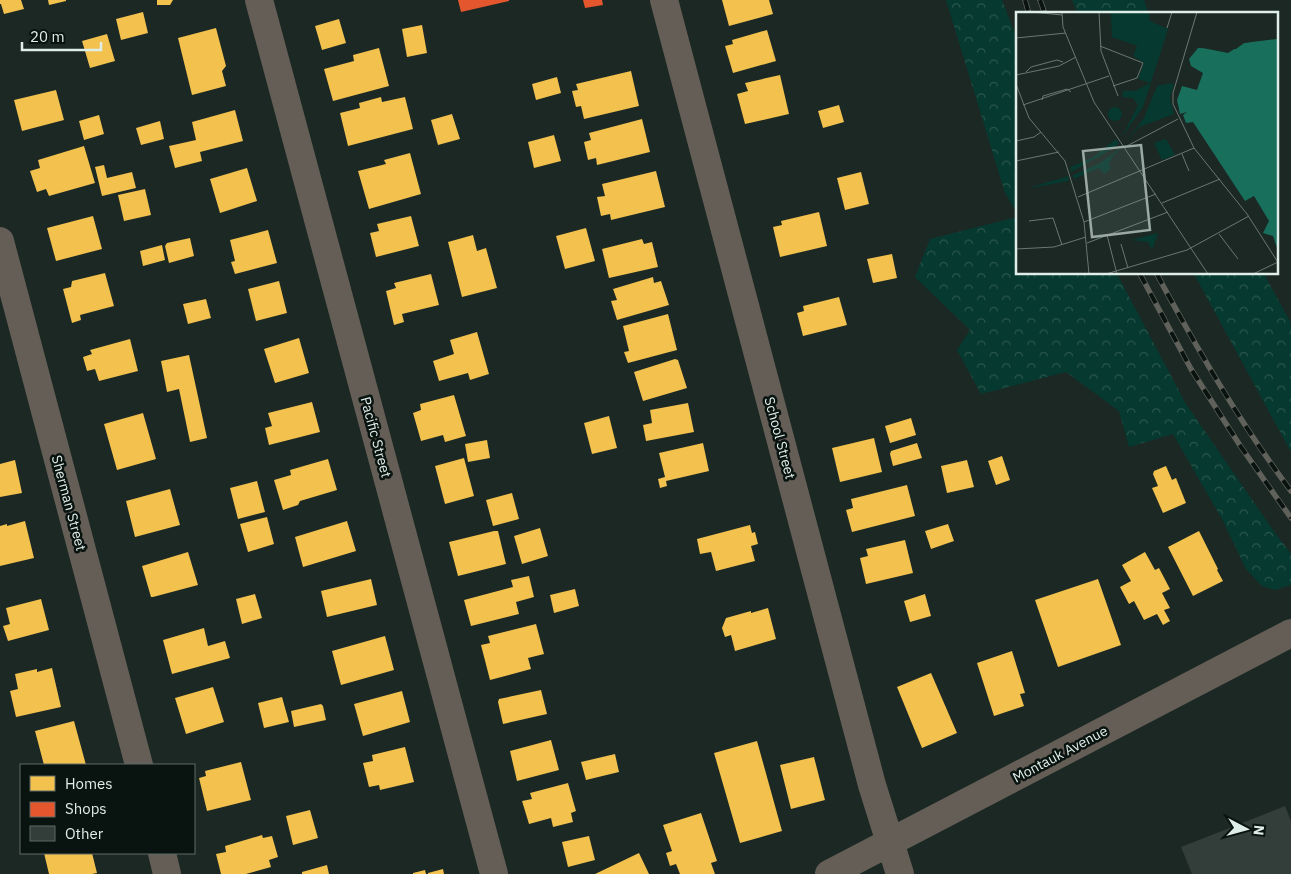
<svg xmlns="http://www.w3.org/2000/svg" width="1291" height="874" font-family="'IBM Plex Sans',sans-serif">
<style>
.forest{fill:url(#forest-crowns)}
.homes{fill:#f2c14e}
.shops{fill:#e4572e}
.building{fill:#333d3a}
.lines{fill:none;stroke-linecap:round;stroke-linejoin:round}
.minor{stroke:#655e56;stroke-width:28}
.rail-casing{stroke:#60615b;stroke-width:5.5}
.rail{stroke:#091310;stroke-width:4;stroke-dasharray:11;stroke-linecap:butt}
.labels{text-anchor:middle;stroke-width:5;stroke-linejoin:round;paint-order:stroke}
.street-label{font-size:14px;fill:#e0eee9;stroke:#091310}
.inset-road{fill:none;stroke:#6a7773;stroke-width:1}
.view{fill:#9ba9a4;fill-opacity:0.15;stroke:#9ba9a4;stroke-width:2.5}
.inset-edge{fill:none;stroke:#e0eee9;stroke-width:2.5}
</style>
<defs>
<pattern id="forest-crowns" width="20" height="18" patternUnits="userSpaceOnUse" patternTransform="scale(1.25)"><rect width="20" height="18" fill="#06392f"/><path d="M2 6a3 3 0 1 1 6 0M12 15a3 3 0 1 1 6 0" fill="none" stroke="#2a564d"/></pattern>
</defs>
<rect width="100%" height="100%" fill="#1b2824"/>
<!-- forest -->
<path class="forest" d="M946 0H1002L1017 39V213L1005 193Z
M1072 0H1144L1149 14H1078Z
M1017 217V274H1117L1186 404 1273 530 1291 554V585L1275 590 1262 586 1246 569 1223 521 1173 434 1129 447 1119 411 1066 372 981 394 957 350 970 330 915 277 930 239Z
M1194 274H1264L1291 323V452Z"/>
<!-- homes -->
<path class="homes" d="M0 0H21L24 9 4 14 1 4H0Z
M48 0H66V1L49 5Z
M157 0H173L170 5H157Z
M722 0H769L773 14 729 26Z
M143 12 148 33 121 40 116 19Z
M339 19 346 43 322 50 315 26Z
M422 25 427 53 407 57 402 29Z
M216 28 226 66 222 71 226 86 192 95 178 38Z
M767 30 776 61 733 73 725 46 733 44 732 40Z
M107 34 115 61 90 68 82 41Z
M379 48 389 86 333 101 324 69 354 61 353 55Z
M631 71 639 106 584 119 581 106 576 107 572 91 578 90 576 84Z
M780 75 789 114 745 124 737 94 748 91 745 83Z
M557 77 561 93 536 100 532 84Z
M56 90 64 120 22 131 14 100Z
M381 97 382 102 405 97 413 129 348 146 340 113 360 108 359 103Z
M839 105 844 122 823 128 818 111Z
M235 110 243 141 200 152 202 161 175 168 169 146 196 140 192 122Z
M452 114 460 139 438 145 431 120Z
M99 115 104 134 84 140 79 121Z
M642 119 650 152 597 165 596 158 588 160 584 142 591 140 589 133Z
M160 121 164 139 141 145 136 128Z
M554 135 561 161 534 168 528 142Z
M84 146 95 183 49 196 46 189 37 192 30 171 40 168 38 160Z
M410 153 421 194 369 209 358 171 386 164 384 160Z
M104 165 107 178 132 172 136 188 102 196 95 167Z
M247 168 257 201 220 213 210 179Z
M656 171 665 207 611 220 610 214 601 216 597 197 605 196 602 184Z
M861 172 869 204 845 210 837 178Z
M145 189 151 215 124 221 118 195Z
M819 212 827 246 780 257 773 227 782 225 781 221Z
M93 216 102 249 56 261 47 228Z
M411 216 419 246 376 257 370 233 379 231 377 224Z
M586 228 595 261 565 269 556 236Z
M268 230 277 263 235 274 231 262 235 261 230 240Z
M473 235 477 251 486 248 497 288 462 297 448 242Z
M190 238 194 256 169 263 165 246 167 243Z
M642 239 644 244 652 242 658 267 609 278 602 249Z
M162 245 165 260 143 266 140 251Z
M892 254 897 278 873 283 867 259Z
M105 273 114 306 80 315 81 320 72 323 63 289 71 287 72 281Z
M431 274 439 305 402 314 404 322 394 325 386 291 396 288 394 283Z
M653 277 654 283 661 281 669 305 617 320 611 301 617 300 613 289Z
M279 281 287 313 256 321 248 289Z
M839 297 847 325 803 336 797 313 804 311 803 306Z
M206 299 211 318 188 324 183 304Z
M668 314 677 350 628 363 624 352 629 351 623 326Z
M477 332 489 374 470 380 468 373 439 381 433 361 454 354 450 340Z
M299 338 309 373 275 383 264 349Z
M130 339 138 371 99 381 95 369 87 371 83 357 92 354 90 350Z
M189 355 207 438 190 442 179 389 167 392 161 361Z
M675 359 678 360 687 388 643 401 634 372Z
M454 395 466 436 445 442 443 435 421 441 413 413 421 410 420 404Z
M312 402 320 432 269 445 265 428 272 426 268 413Z
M688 403 694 432 646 441 643 425 652 423 650 410Z
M143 413 156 459 117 470 104 424Z
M609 416 617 448 592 454 584 423Z
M911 418 916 435 890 443 885 426Z
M874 438 882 472 840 482 832 448Z
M487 440 490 458 468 462 465 444Z
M703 443 709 471 666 481 667 486 660 488 658 479 665 477 659 453Z
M917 443 922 458 893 466 890 454 891 451Z
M1002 456 1010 480 996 485 988 461Z
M464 458 474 496 445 504 435 466Z
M328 459 337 490 300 501 298 505 283 510 274 480 291 475 290 470Z
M15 460 22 493 0 497V464Z
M967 460 974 487 947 493 941 466Z
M1166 466 1172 480 1176 478 1186 503 1163 513 1152 488 1158 486 1153 474 1154 471Z
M257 481 265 512 238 519 230 488Z
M907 485 915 516 852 532 846 510 853 508 851 499Z
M170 489 180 525 135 537 126 501Z
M512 493 519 519 493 526 486 500Z
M267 517 274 544 248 552 240 524Z
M25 521 34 558 0 566V526L7 524V526Z
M347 521 356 551 303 567 295 537Z
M948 524 954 541 931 549 925 531Z
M750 525 752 533 755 532 758 544 751 546 755 561 716 571 711 552 700 554 697 539Z
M540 528 548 556 522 564 514 536Z
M494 531H498L506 564 458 576 449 542Z
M1199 531 1218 569 1217 570 1223 581 1193 596 1168 547Z
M905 540 913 573 866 584 860 558 868 556 866 549Z
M188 552 198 585 153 597H151L142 566Z
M1145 552 1155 570 1159 568 1170 589 1162 593 1170 608 1164 610 1170 621 1163 625 1157 614 1144 620 1134 601 1129 604 1120 587 1131 581 1122 565Z
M529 576 534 597 516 602 519 614 471 626 464 600 513 587 511 580Z
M371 579 377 605 327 617 321 591Z
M1098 579 1121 645 1058 667 1035 600Z
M575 589 579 606 554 613 550 595Z
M255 594 262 618 242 624 236 599Z
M925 594 931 616 910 622 904 601Z
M41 599 49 630 8 641 3 626 10 624 6 608Z
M768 608 776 639 735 651 731 635 725 637 722 628 726 618 751 611V613Z
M536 624 544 654 528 658 531 669 490 680 481 645 490 643 488 636Z
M204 628 208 646 225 641 230 658 172 674 163 640Z
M385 636 394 670 341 685 332 651Z
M1012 651 1025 693 1020 694 1024 706 994 716 977 663Z
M52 668 61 707 16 717 10 691 18 689 15 674 37 669V672Z
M931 673 957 733 922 748 897 687Z
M213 687 224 722 186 734 175 698Z
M541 690 547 714 503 724 498 702 499 699Z
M402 691 410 722 363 736 354 704Z
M282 697 289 722 264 728 258 703Z
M321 704 323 706 326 720 294 727 291 711Z
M74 721 86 765H44L35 731Z
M551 740 559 770 517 781 510 751Z
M757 741 782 831 740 843 714 753Z
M405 747 414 782 380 790 379 785 369 787 363 763 373 761 372 755Z
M615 754 619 772 586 780 581 762Z
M814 757 825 800 791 809 780 765Z
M241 762 251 800 207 811 199 778 206 776 205 771Z
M568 783 576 811 571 813 573 822 553 827 551 818 529 824 522 801 532 799 530 793Z
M310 810 318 838 293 845 286 816Z
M701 813 717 861 711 863 715 874H680L676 864 670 866 666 853 672 851 663 825Z
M262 835 263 838 272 836 278 857 269 860 271 867 246 874H221L216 854 226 852 225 846Z
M589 836 595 860 568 867 562 842Z
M44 853H92L97 873 92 874H49Z
M639 853 649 874H595Z
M327 865 329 874H302V872Z
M443 869 444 874H428V873Z
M425 870 426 874H413V873Z"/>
<!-- shops -->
<path class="shops" d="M458 0H509V1L461 12Z
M583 0H602L603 5 585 8Z"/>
<!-- building -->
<path class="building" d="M1285 806 1291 821V874H1192L1181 847Z"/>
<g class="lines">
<!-- minor -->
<path class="minor" d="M259 0 494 874
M664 0 872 785 900 874
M0 241 139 765
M162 853 167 874
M829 874 1291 633"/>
<defs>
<path id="rail" d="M1025 0 1029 14
M1040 0 1045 14
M1140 274 1191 369 1241 447 1291 518
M1157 274C1166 292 1176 309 1186 327 1218 384 1252 439 1291 491"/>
</defs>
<!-- rail casing -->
<use href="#rail" class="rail-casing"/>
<!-- rail -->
<use href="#rail" class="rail"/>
</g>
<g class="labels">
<!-- street labels -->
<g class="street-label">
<text transform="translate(376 437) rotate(75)" y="5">Pacific Street</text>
<text transform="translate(780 438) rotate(75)" y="5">School Street</text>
<text transform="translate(69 503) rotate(75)" y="5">Sherman Street</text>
<text transform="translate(1060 754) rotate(-28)" y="5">Montauk Avenue</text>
</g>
</g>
<!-- overview -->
<g transform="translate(1016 12)">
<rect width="262" height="262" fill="#1b2824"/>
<path d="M92 102a7 7 0 1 1 14 0a7 7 0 1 1-14 0Z" fill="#06392f"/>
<path d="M84 0H133L134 9 152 17 127 95 106 125 122 93 117 86 106 85 107 79H119L134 71 122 67 128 51 117 44 121 34 96 25 95 2ZM155 71 158 72 154 86 158 102 123 115 109 131 128 106 141 74ZM100 127 103 131 98 136 55 160 54 155 76 146ZM150 127 159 143 146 148 138 131ZM106 135 97 144 93 152 95 157 88 162 83 156 58 167 57 163 84 151ZM53 164 52 169 15 176 19 174ZM142 221 136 238 132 230 115 228Z" fill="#06392f"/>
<path d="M105 0H121L112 18 99 11ZM123 0 132 4 125 19 116 15ZM113 26a7 7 0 1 1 14 0a7 7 0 1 1-14 0Z" fill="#06392f"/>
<path d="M262 25V239L257 224 247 221 253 209 238 184 229 189 177 110 170 111 167 103 171 100 164 102 161 88 166 74 181 78 182 75 187 61 175 54 173 47 182 36 220 37 228 31Z" fill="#186f5c"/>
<path d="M262 24 261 27 228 31 212 41 182 35H220L226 29Z" fill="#1b2824"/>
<path class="inset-road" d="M16 0 46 3M46 0 47 15 78 90 192 262M83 0 85 39 102 84M181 0 157 81V92L178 136 231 202 263 252M151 16 156 0M0 26 50 21M84 34 127 51 121 66 97 74M10 60 15 55 41 48 47 50M0 63 43 54 60 45M0 72 13 106 49 149 68 210 73 262M26 88 27 84 51 77 55 80M7 93 93 64M0 129 18 125 25 120M109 135 162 107M166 142 173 159M0 149 43 140M62 185 178 136M146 191 204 167M13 209 37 206 46 233M68 210 140 182M203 222 222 247M91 223 101 262M71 231 152 200M105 232 112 256M0 237 38 235 70 225M90 262 171 238 233 204M237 262 262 250"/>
<path class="view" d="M125 133 134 218 76 225 67 139Z"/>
<rect width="262" height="262" class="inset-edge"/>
</g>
<!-- legend -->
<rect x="20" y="764" width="175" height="90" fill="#091310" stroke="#5f6b67"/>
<rect x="30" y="776" width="25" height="15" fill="#f2c14e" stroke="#5f6b67"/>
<text x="65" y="789" font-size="15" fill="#e0eee9">Homes</text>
<rect x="30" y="802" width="25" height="15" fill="#e4572e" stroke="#5f6b67"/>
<text x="65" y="814" font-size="15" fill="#e0eee9">Shops</text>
<rect x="30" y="826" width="25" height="15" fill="#333d3a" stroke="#5f6b67"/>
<text x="65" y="839" font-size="15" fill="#e0eee9">Other</text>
<!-- north arrow -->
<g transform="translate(1246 829) rotate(96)" stroke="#091310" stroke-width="4" paint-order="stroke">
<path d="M0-4L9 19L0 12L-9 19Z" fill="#e0eee9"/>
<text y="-8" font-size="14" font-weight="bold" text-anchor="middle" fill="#e0eee9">N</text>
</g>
<!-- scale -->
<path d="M22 42v8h79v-8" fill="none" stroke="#e0eee9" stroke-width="2.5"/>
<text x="30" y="42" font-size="15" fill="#e0eee9" stroke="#091310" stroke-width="4" paint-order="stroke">20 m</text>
</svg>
